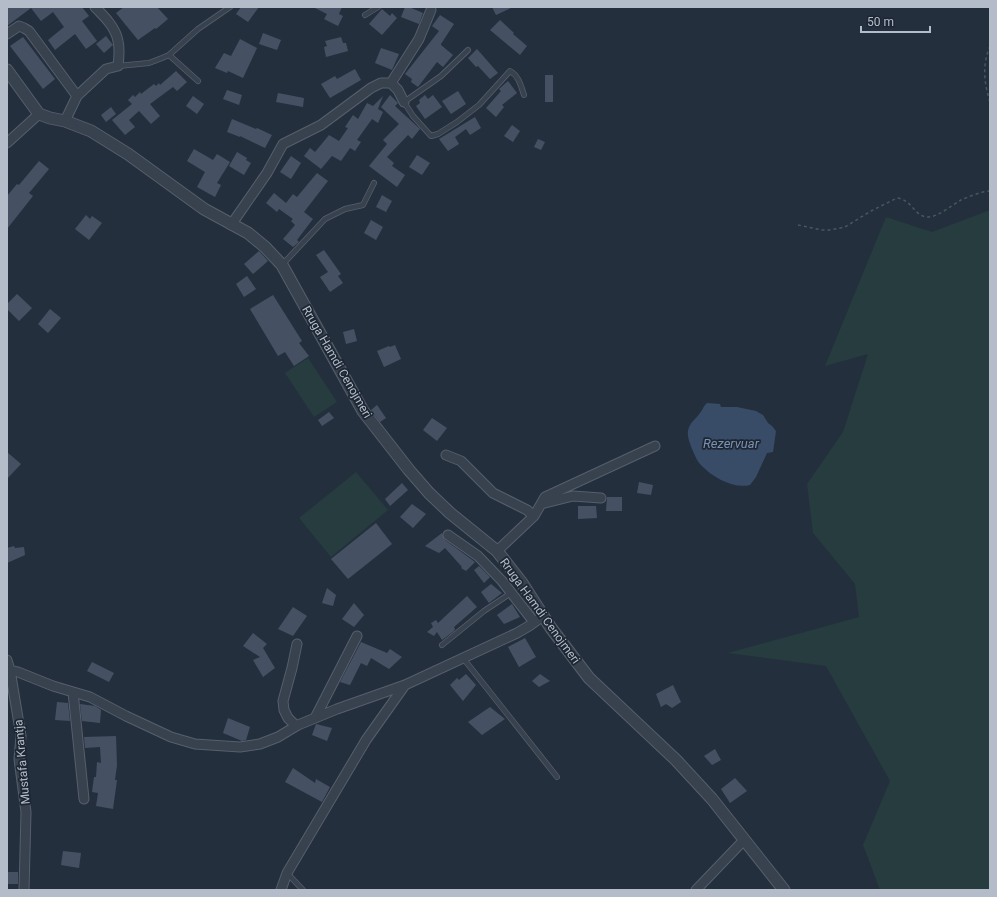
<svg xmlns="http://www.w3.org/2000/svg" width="997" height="897" font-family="Roboto,sans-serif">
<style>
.green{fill:#263c3f}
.water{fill:#394c67}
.building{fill:#455162}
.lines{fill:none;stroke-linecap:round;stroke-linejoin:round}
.service-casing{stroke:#565f6c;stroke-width:6}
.minor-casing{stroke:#565f6c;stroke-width:11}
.tertiary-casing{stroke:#565f6c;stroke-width:13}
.path{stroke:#44595c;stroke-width:1.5;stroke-dasharray:3 3;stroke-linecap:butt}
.service{stroke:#38414e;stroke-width:4.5}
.minor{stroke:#38414e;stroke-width:9}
.tertiary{stroke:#38414e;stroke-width:11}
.labels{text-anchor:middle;stroke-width:3.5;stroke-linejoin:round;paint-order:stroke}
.street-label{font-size:12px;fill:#b4bcc9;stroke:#1d2633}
.water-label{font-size:13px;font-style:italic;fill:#7c92b1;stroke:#1d2633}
</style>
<rect width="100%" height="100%" fill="#242f3e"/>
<!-- green -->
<path class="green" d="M990 210V890H880L863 845 890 781 826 666 728 653 859 617 855 584 813 533 807 484 843 432 868 354 825 366 886 217 932 232Z
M308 358 337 402 314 417 285 373Z
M356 472 388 510 331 557 299 518Z"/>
<!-- water -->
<path class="water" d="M707 403 720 404 721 407H737L756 411 763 415 768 423 772 426 776 431 773 452 767 453 756 477 750 485C734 489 714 478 703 467 697 462 695 455 692 449 690 443 687 437 688 431 689 423 696 419 700 413 703 410 703 406 707 403Z"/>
<!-- building -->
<path class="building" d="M7 7H82L89 16 82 21 97 41 86 49 75 34 55 50 48 40 64 27 53 12 41 21 31 8 7 26Z
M124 7H157L168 19 156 29 155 28 138 40 116 13Z
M241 7H259L248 22 236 14Z
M313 7H342L339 14 343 16 338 26 324 19 327 14Z
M405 7H409L423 13 419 24 401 17Z
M492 7H513L496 15Z
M382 9 390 16 392 13 397 18 382 35 369 24Z
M440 15 454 24 441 44V45L453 55 443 67 437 62 418 87 411 82 412 79 405 74 439 31 432 26Z
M500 20 514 33 513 34 527 46 520 55 490 30Z
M263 33 281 40 277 50 259 44Z
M106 36 113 45 104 53 96 44Z
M23 37 55 79 43 89 10 46Z
M341 37 343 43H346L348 51 326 57 324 47 327 46 325 41Z
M240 39 257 48 243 78 228 71 227 73 215 68 224 53 231 56Z
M381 48 399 54 392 70 375 63Z
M477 49 498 73 490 79 478 66 476 67 468 58Z
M355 69 361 80 330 98 321 84 335 76 337 79Z
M176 71 187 82 177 91 173 87 150 104 160 116 151 124 139 111 129 120 135 127 125 135 112 120 132 104 128 100 133 95 135 97 140 92 141 94 154 84 156 86 159 83 160 85Z
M545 75H553V102H545Z
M508 81 517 93 502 105 504 107 496 117 486 108 501 91 499 89Z
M227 90 242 95 239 105 223 99Z
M458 91 466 104 451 114 442 101Z
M278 93 304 98 303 107 276 102Z
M390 95 398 103 395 106 420 129 412 139 408 135 387 157 394 163 392 166 405 175 397 187 369 166 387 144 383 140 399 124 381 107Z
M425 95 428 99 433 95 442 107 425 119 416 106 420 103 419 100Z
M193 96 204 104 197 114 186 106Z
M383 96 378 109 383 112 378 123 372 119 357 140 361 142 355 151 350 148 341 161 332 156 321 169 304 156 310 148 315 152 329 135 339 141 348 128 345 127 353 115 358 119 367 103 373 106Z
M111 107 116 114 106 122 101 115Z
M475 117 481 128 470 135 466 129 455 137 459 144 448 151 439 139Z
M232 119 256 129 257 128 272 135 265 148 240 136V137L227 132Z
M512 125 520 131 513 142 504 136Z
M538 139 545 142 541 150 534 147Z
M194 149 213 160 217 154 230 162 217 183 221 185 215 197 197 187 205 172 187 161Z
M237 152 247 158 246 160 251 163 244 175 229 166Z
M417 155 430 163 422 175 409 167Z
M291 156 301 163 291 179 280 172Z
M39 161 49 169 29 193 33 196 7 229V196L17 184 19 185Z
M317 173 328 181 304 212 313 219 297 240 299 242 293 247 283 239 295 225 291 221 293 219 279 209 277 212 266 203 274 193 286 203 293 194 297 197Z
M382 195 392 201 386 212 376 207Z
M86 215 90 219 92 216 102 223 89 240 75 229Z
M371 220 383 227 376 240 364 233Z
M324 250 341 274 338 276 343 283 330 292 320 277 328 272 316 255Z
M259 251 268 261 253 274 244 264Z
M247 276 256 289 244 297 236 284Z
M17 294 32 308 19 321 7 309V304Z
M273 295 302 341 299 343 309 356 294 366 285 352 278 356 250 309Z
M50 309 61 318 48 333 38 324Z
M354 329 357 341 346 344 343 332Z
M395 345 401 359 384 367 377 351 389 346 390 347Z
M377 405 386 418 380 422 371 410Z
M329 412 334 418 322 426 318 420Z
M432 418 447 428 437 441 423 430Z
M7 452 21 464 7 479Z
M639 482 653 485 651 495 637 493Z
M402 483 408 490 390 506 385 499Z
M607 497H622V511H606Z
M412 504 426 514 413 528 400 517Z
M578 506H596L597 518 578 519Z
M376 523 392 544 348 579 331 559Z
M442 533 445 540 475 562 466 571 461 568 462 567 445 548 439 553 425 546Z
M14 546 15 548 24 547 25 555 7 563V548Z
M479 566 490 577 484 583 474 570Z
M491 584 502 593 489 603 481 592Z
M327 588 336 595 333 606 322 603Z
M467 596 477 607 454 627 455 629 454 631 442 640 437 632 434 636 427 632 433 627 431 623 436 620 438 623Z
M354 603 364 615 354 627 342 619Z
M512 604 520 617 504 624 497 615Z
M293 607 307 616 293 636 278 629Z
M253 633 267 644 263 648 275 668 263 677 253 660 260 657 243 646Z
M525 638 536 657 519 667 508 647Z
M361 642 387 653 390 649 402 657 389 669 371 658 367 666 361 663 350 685 340 682Z
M92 662 114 673 109 682 87 671Z
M466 674 476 685 463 701 450 685 457 678 459 680Z
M540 674 550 681 539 687 532 681Z
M673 685 681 702 672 708 666 704 661 707 656 694Z
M57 702 68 703 70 721 55 720Z
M80 704 95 706 101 710 100 723 82 721Z
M490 707 505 719 482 735 468 722Z
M228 718 250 727 246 740 242 741 223 733Z
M316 724 332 728 327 741 312 735Z
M116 736 117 765 115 780H117L113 809 96 806 98 793 92 792 94 777H96L97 762 101 763 100 747 85 748 84 737Z
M715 749 721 760 712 765 704 756Z
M293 768 315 783 316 779 330 787 322 802 285 782Z
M735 778 747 791 730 803 721 789Z
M63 851 81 853 79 868 61 865Z
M7 872H18V884H7Z"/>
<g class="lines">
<defs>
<path id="service" d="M365 15 378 7
M468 50 441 76 404 102 413 116 431 136 438 134 457 122 479 105 510 71C519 76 521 86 524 95
M169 55 198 81
M118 66 149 63 162 58 169 55 198 29 230 7
M282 265 325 219 345 209 363 205 374 183
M442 645 484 611 511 593
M463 658 557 777
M287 873 303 890"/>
<path id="minor" d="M7 34 19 26 24 28 29 31 77 96
M391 83 419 39 431 10
M391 83 398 90 404 102
M65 121 77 96 106 69 118 66C119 58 120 49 118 41 116 28 104 16 95 7
M7 143 39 114
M231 225 267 173 283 144 321 125 371 88 381 83H391
M446 455 461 461 493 493 527 510 534 516
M541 504 545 497 655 446
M448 535 478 556 502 581 534 622
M497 551 534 516 541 504 573 496 601 498
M7 660 10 670 21 736 19 759 26 812 24 890
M10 670 18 672 53 686 90 697 126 716 171 737 195 744 240 747 260 744 278 737 298 725 337 709 405 685 517 633 529 626 543 616
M73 692 84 799
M315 718 357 636
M296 726 288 718 284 710 283 701 292 668 297 644
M281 890 287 873 366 740 405 685
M696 890 744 840"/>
<path id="tertiary" d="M7 70 39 114 50 118 65 121 91 131 128 154 204 209 248 233 265 247 282 265 363 411 409 470 429 493 450 513 497 551 522 583 551 628 589 678 676 760 712 799 784 890"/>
</defs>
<!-- service casing -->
<use href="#service" class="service-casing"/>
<!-- minor casing -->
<use href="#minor" class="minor-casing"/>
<!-- tertiary casing -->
<use href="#tertiary" class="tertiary-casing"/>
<!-- path -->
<path class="path" d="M990 46C982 65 984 83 990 102
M798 225 822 230H830L845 227 871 211 897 198C913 200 914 217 928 217 938 217 952 205 961 200 968 197 982 191 990 191"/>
<!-- service -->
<use href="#service" class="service"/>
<!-- minor -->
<use href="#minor" class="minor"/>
<!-- tertiary -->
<use href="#tertiary" class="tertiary"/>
</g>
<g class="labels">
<!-- street labels -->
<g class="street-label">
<text transform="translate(337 362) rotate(60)" y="4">Rruga Hamdi Cenojmeri</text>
<text transform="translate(540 611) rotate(54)" y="4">Rruga Hamdi Cenojmeri</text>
<text transform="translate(22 762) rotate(-95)" y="4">Mustafa Krantja</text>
</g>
<!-- water labels -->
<g class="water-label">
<text x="731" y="448">Rezervuar</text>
</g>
</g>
<!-- border -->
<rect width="997" height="897" fill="none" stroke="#b4bcc9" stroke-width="16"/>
<!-- scale -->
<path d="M861 26v6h69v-6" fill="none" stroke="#b4bcc9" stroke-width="2"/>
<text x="867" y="26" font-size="12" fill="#b4bcc9" stroke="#1d2633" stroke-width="3" paint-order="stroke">50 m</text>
</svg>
